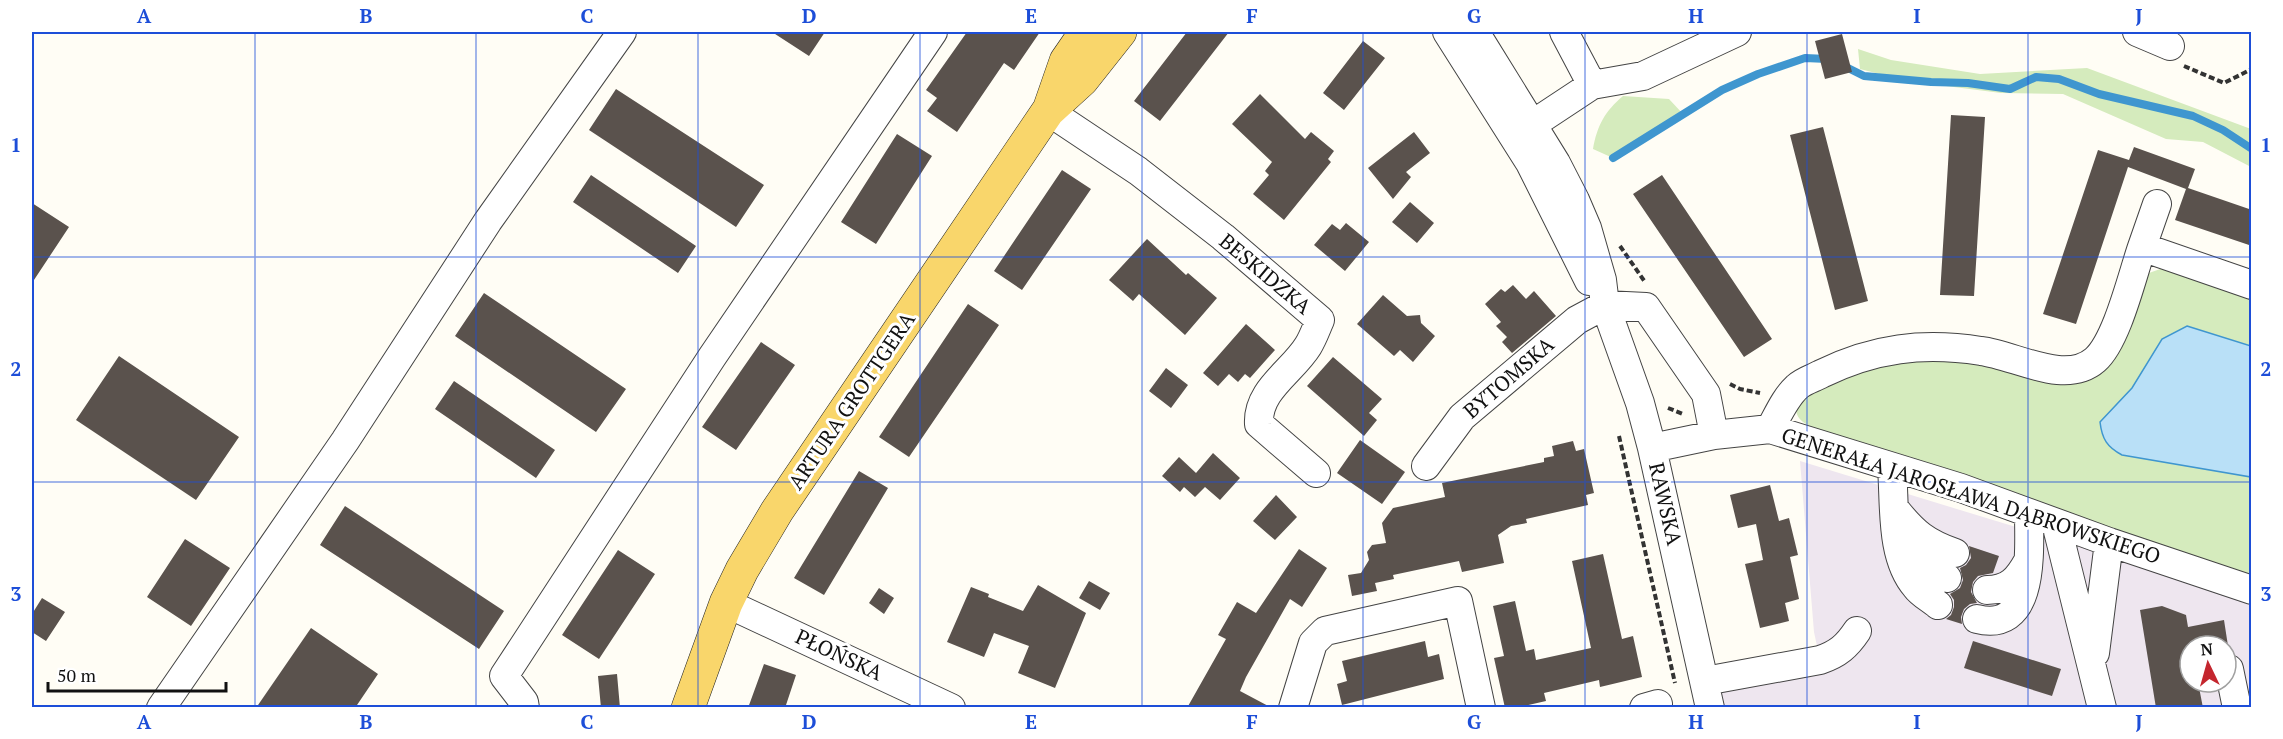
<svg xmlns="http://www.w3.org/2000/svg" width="2283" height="739" font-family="'PT Serif',serif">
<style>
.industrial{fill:#eee6ef;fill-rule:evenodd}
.green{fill:#d5ebbd}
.water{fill:#b9e0f7;stroke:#3f96cf;stroke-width:1.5}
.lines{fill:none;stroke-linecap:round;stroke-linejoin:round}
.stream{stroke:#3f96cf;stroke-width:8}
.building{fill:#5a524d}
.minor-casing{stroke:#444;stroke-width:30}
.major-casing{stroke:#222;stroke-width:34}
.path{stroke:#333;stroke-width:4;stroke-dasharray:6 3;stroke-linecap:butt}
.minor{stroke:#fff;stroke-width:28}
.major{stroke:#f9d66b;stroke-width:33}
.grid{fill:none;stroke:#1d4ed8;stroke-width:1.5;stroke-opacity:0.55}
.labels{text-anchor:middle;stroke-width:6;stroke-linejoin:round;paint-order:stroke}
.street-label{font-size:21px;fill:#111;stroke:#fff}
.neatline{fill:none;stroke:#1d4ed8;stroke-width:2}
.grid-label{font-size:20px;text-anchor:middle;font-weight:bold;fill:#1d4ed8}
</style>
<rect width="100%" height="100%" fill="#fffdf5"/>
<!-- industrial -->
<path class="industrial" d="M1800 461 2081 547 2251 603V707H1723L1718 678 1820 660 1814 632ZM2190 646H2226V682H2190Z"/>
<!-- green -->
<path class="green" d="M1858 49 1891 60 1980 74 2087 68 2251 129V167L2203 142 2166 139 2063 94 2001 93 1907 81 1860 69Z
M1623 96 1669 99 1683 114 1613 158 1593 149C1597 126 1605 111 1623 96Z
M2163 268 2251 294V577L1812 427C1801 422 1795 417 1796 405L1831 377 1930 355 2072 379 2137 282 2149 273Z"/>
<!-- water -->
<path class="water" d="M2187 326 2251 346V477L2122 455C2107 447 2102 439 2100 422L2132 388 2162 339Z"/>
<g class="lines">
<!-- stream -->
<path class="stream" d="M1844 66 1864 76 1931 82 1968 83 2010 89 2036 77 2059 79 2099 94 2193 116 2223 130 2252 149
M1613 158 1722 90 1758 74 1805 58 1827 59"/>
</g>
<!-- building -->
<path class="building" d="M772 32H825L809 56Z
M967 32H1040L1014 70 1004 63 957 132 927 111 937 98 926 90Z
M1187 32H1229L1160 121 1134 101Z
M1842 34 1852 72 1825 79 1815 41Z
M1363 41 1385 58 1344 110 1323 93Z
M616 89 764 185 736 227 589 130Z
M1260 94 1305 139 1311 132 1334 151 1328 159 1331 162 1284 220 1253 194 1269 175 1265 171 1272 162 1232 124Z
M1951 115 1985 117 1974 296 1940 295Z
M1823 127 1868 301 1835 310 1790 135Z
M1414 132 1430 153 1406 172 1411 177 1393 199 1368 168Z
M897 134 932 156 876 244 841 222Z
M2134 147 2195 169 2188 188 2252 210V246L2175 220 2186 189 2128 167 2076 324 2043 314 2098 150 2129 160Z
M1062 170 1091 189 1022 290 994 271Z
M591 175 696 246 678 273 573 202Z
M1662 175 1772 339 1744 357 1633 194Z
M1410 202 1434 223 1417 243 1392 222Z
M32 203 69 227 32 283Z
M1346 223 1369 242 1345 271 1314 245 1332 224 1340 230Z
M1147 239 1186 275 1188 273 1217 298 1185 335 1139 294 1133 301 1109 280Z
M1513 285 1526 299 1534 291 1556 316 1512 353 1502 342 1507 337 1496 326 1501 322 1485 304 1501 289 1505 292Z
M484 293 626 389 596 432 455 336Z
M1383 295 1407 316 1420 315 1421 323 1435 336 1413 362 1400 350 1394 356 1357 324Z
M968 304 999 325 909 457 879 437Z
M1246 324 1275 350 1250 378 1245 374 1238 382 1229 374 1218 386 1203 373Z
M761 342 795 365 736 450 702 427Z
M119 356 239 437 196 500 76 420Z
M1333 357 1382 399 1369 413 1377 420 1364 436 1307 386Z
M1166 368 1188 385 1171 408 1149 391Z
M454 381 555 450 536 478 435 409Z
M1360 440 1405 472 1382 504 1337 473Z
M1573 441 1576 451 1584 449 1594 493 1586 495 1588 505 1526 519 1527 523 1511 526 1498 535 1504 563 1462 572 1459 561 1393 575 1394 579 1375 583 1377 591 1352 596 1348 575 1361 573 1369 560 1367 552 1372 545 1386 543 1382 523 1393 508 1445 497 1442 483 1544 462V458L1554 456 1552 446Z
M1213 453 1240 478 1220 500 1205 487 1195 497 1184 487 1180 492 1162 476 1179 457 1196 473Z
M859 471 888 488 824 595 794 578Z
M1770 485 1779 521 1789 518 1798 555 1790 557 1799 599 1785 603 1789 621 1760 628 1745 564 1763 560 1756 524 1738 528 1730 495Z
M1276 495 1297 517 1275 540 1253 521Z
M345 506 504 611 479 649 320 545Z
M185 539 230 568 191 626 147 597Z
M1969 546 1999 556 1993 573 1978 576 1973 582 1971 592 1977 603 1970 604 1964 609 1961 617 1962 624 1946 619 1951 615 1954 607V600L1950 594 1960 588 1963 580 1960 568 1966 565 1971 558Z
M1299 549 1327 568 1302 607 1290 599 1246 677 1240 691 1272 708H1187L1226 639 1218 635 1237 602 1256 613Z
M618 550 655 574 599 659 562 635Z
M1603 554 1622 639 1633 636 1642 677 1600 687 1599 680 1544 693 1546 701 1515 708H1505L1494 658 1504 656 1493 606 1515 601 1526 651 1534 649 1536 660 1591 648 1572 561Z
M1089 581 1110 593 1100 610 1079 598Z
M1038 585 1086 613 1055 688 1018 673 1029 646 994 633 984 657 947 642 971 587 989 594 988 597 1023 611Z
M879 588 894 598 884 614 869 603Z
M42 598 65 612 46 641 32 632V614Z
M2162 606 2186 615 2188 627 2224 620 2228 646H2190V682H2198L2203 708H2156L2140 610Z
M311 628 378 674 355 708H256Z
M1425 641 1428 657 1439 654 1444 679 1342 705 1337 684 1347 681 1342 661Z
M1973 641 2061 669 2052 696 1964 668Z
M764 664 796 675 785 708H748Z
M617 674 620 708H601L598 676Z"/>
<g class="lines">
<defs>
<path id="minor" d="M1447 32 1530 163 1589 281
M1475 32 1556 163 1575 200 1587 228 1602 280 1605 305 1640 403 1652 448 1710 708
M1564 32 1592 85
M2137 32 2170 46
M1048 111 1138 171 1223 237 1320 320C1316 329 1313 338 1308 346 1292 372 1257 390 1259 424L1316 473
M1533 124 1592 85 1643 76 1737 32
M2142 247 2157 204
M1605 305 1646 307 1706 394 1714 435
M1770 429C1778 415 1785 398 1797 387 1803 381 1814 378 1821 374 1874 348 1923 342 1981 351 2015 355 2065 386 2095 360 2117 341 2132 276 2142 247L2252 285
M1652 448 1714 435 1770 429 1961 488 2109 542 2252 590
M1426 466 1462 417 1577 320 1605 305
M1892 468C1895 505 1890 557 1916 587 1921 594 1931 599 1938 605
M1895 509C1914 533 1926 543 1955 553
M2056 523 2102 708
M1901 535 1918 558 1947 578
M1987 590C2009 590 2018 579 2028 561
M726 603 951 708
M1977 619C2036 634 2029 549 2029 513
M2095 653 2109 542
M2229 669 2237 708
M1705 681 1820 660C1838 654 1847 646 1857 631
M161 708 345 441 488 221 622 32
M525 708 524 702 504 676 712 357 933 32
M1293 708 1313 643 1325 631 1458 601 1481 708
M1644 708 1658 704"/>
<path id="major" d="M1050 107 1066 61 1086 32
M688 708 726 603 742 570 777 511 1048 111 1082 80 1120 32"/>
</defs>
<!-- minor casing -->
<use href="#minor" class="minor-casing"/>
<!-- major casing -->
<use href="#major" class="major-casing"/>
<!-- path -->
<path class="path" d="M2184 66 2224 83 2252 69
M1620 246 1645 282
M1730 384 1740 389 1760 393
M1668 408 1683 414
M1619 436 1675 683"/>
<!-- minor -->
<use href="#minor" class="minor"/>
<!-- major -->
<use href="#major" class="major"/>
</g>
<!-- grid -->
<path class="grid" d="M255 32V708M476 32V708M698 32V708M920 32V708M1142 32V708M1363 32V708M1585 32V708M1807 32V708M2028 32V708M32 257H2252M32 482H2252"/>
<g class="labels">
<!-- street labels -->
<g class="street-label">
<text transform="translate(1265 274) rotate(40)" y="7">BESKIDZKA</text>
<text transform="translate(1509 378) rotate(-41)" y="7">BYTOMSKA</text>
<text transform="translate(852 401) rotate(-56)" y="7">ARTURA GROTTGERA</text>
<text transform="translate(1971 496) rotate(18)" y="7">GENERAŁA JAROSŁAWA DĄBROWSKIEGO</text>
<text transform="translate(1665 504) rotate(77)" y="7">RAWSKA</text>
<text transform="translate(839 655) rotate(25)" y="7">PŁOŃSKA</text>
</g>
</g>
<!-- border -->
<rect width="2283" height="739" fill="none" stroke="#ffffff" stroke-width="66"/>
<!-- north arrow -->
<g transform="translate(2208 664) rotate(355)"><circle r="28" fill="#ffffff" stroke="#a0a0a0" stroke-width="1.5"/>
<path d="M0-4.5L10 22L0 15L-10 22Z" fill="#c4262e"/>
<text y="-9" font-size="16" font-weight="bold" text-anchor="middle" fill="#111111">N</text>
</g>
<!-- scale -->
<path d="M48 682v9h178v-9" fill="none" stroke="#111111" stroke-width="3"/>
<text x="57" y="682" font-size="18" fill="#111111" stroke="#ffffff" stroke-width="4.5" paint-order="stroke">50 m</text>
<rect x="33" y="33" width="2217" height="673" class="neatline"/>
<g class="grid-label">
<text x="144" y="23">A</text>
<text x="366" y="23">B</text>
<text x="587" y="23">C</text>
<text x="809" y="23">D</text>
<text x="1031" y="23">E</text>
<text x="1252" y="23">F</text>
<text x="1474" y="23">G</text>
<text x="1696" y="23">H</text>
<text x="1917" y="23">I</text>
<text x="2139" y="23">J</text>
<text x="16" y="152">1</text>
<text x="2266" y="152">1</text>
<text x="16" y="376">2</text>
<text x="2266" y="376">2</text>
<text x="16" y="601">3</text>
<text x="2266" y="601">3</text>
<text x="144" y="729">A</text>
<text x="366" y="729">B</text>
<text x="587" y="729">C</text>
<text x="809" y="729">D</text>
<text x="1031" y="729">E</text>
<text x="1252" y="729">F</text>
<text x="1474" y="729">G</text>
<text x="1696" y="729">H</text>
<text x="1917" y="729">I</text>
<text x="2139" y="729">J</text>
</g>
</svg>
